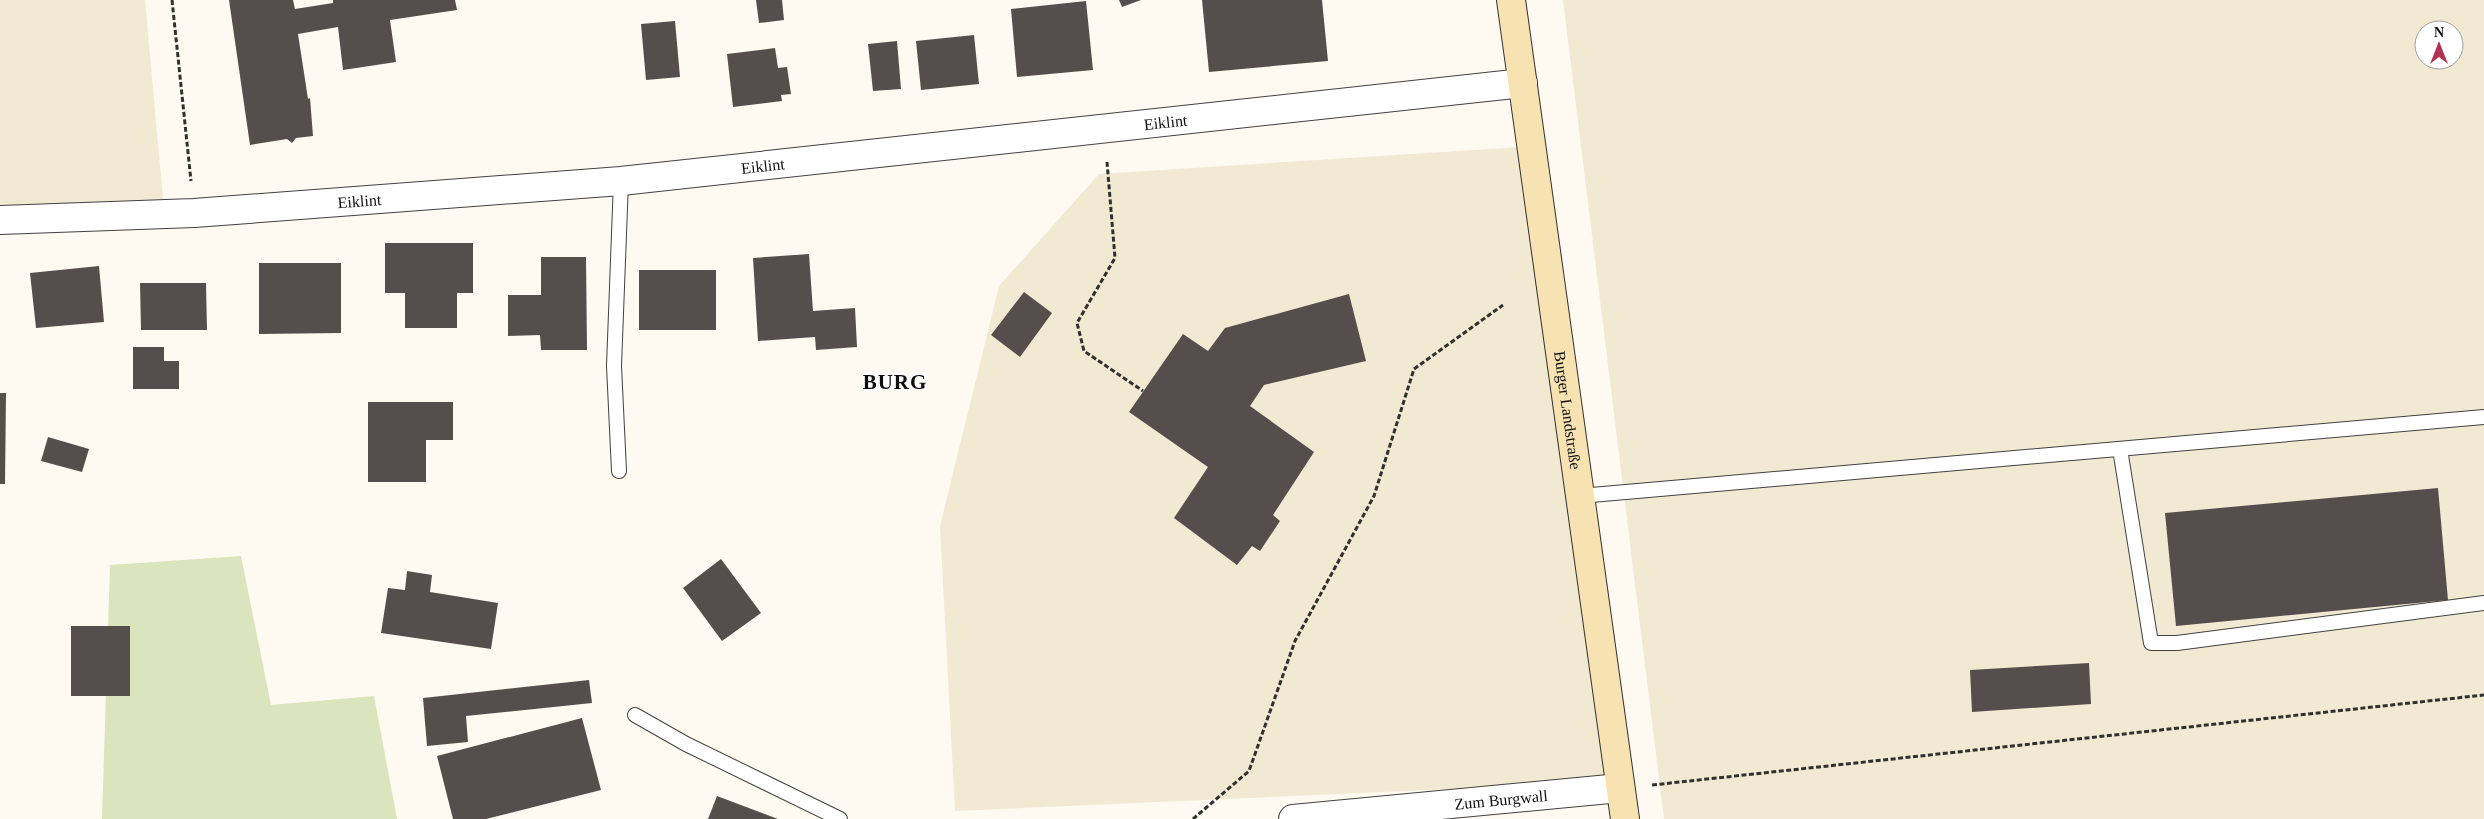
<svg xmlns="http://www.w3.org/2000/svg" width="2484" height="819" font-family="Georgia,serif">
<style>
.farmland{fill:#f2e9d3;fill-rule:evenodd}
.green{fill:#dae5bd}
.building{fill:#564e4c}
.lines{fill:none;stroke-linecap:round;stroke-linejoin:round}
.lane-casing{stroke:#414141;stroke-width:16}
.street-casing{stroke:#414141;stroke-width:30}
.secondary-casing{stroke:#303030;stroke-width:30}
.path{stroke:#303030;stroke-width:3;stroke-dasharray:5 2.5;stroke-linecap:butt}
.lane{stroke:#fff;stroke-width:14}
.street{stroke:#fff;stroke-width:28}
.secondary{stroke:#f7e2b2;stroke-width:28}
.labels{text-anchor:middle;stroke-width:5;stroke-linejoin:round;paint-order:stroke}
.street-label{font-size:16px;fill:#0e0e0e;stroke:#fff}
.district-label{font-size:21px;font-weight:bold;letter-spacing:1px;fill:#0e0e0e;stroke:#fff}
</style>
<rect width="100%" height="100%" fill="#fef9f1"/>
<!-- farmland -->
<path class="farmland" d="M0 0H145L164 210 0 223Z
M1563 0H2484V819H1664ZM2424 30H2454V60H2424Z
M1522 147 1612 782 955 811 940 526 999 286 1099 174Z"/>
<!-- green -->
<path class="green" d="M241 556 271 705 374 696 397 819H102L110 565Z"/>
<!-- building -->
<path class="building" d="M229 0H293L295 9 333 3V0H455L457 10 390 20 396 62 343 70 338 27 298 34 308 99 310 98 313 136 296 138 292 143 287 139 250 145Z
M756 0H782L784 20 759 23Z
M1119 0H1141L1122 7Z
M1202 0H1322L1328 61 1209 72Z
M1086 1 1093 70 1017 77 1011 9Z
M675 21 680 77 646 80 641 24Z
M974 35 979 84 921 90 916 41Z
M897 41 901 89 873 91 868 44Z
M775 48 778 68 787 67 791 94 781 95 782 101 733 107 727 54Z
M385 243H473V293H457V328H405V293H385Z
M809 254 813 311 855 308 857 347 816 350 815 337 758 341 753 258Z
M541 257H586L587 350H541L540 335 508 336V295H541Z
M259 263H341V333L259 334Z
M99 266 104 322 36 328 30 273Z
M639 270H716V330H639Z
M140 283H206L207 330H141Z
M1024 292 1052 313 1020 357 991 335Z
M1349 294 1366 361 1264 385 1250 406 1314 452 1273 515 1280 521 1260 551 1252 546 1237 565 1174 518 1208 467 1129 412 1183 334 1208 351 1225 328Z
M133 347H164V361H179V389H133Z
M0 393H6L5 484H0Z
M368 402H453V440H426V482H368Z
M48 437 89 449 82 472 41 461Z
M2438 488 2448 600 2176 626 2165 513Z
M721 559 761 613 722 641 683 588Z
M407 571 432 575 430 592 498 603 491 649 381 633 388 588 405 590Z
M71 626H130V696H71Z
M2089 663 2091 704 1972 712 1970 670Z
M589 680 592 703 466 716 468 742 427 746 423 698Z
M582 718 601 790 486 819H453L437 756Z
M717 796 778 819H708Z"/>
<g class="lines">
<defs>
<path id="lane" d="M2120 449 2151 643H2177L2484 603
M619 471 614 366 621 181
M1580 496 2484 417
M635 715 686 744 840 819"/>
<g id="street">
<path id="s1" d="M0 220 194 213 621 181 1523 83"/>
<path id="s2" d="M1293 819 1620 788"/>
</g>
<g id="secondary">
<path id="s3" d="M1511 0 1625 819"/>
</g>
</defs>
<!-- lane casing -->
<use href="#lane" class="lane-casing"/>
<!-- street casing -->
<use href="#street" class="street-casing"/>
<!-- secondary casing -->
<use href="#secondary" class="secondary-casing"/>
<!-- path -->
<path class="path" d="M172 0 191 181
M1107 162 1115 258 1077 323 1084 351 1143 391
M1652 785 2484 695
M1193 819 1249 771 1295 641 1374 496 1414 369 1503 305"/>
<!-- lane -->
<use href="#lane" class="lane"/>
<!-- street -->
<use href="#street" class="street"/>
<!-- secondary -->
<use href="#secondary" class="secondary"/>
</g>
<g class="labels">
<!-- street labels -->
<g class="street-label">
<text dy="6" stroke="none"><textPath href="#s1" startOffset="1170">Eiklint</textPath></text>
<text dy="6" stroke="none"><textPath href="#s1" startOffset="765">Eiklint</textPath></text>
<text dy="6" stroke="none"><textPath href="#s1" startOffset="360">Eiklint</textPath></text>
<text dy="6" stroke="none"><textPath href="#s3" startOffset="414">Burger Landstraße</textPath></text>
<text dy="6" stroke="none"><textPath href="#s2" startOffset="209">Zum Burgwall</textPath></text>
</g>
<!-- district labels -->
<g class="district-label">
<text x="895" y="389">BURG</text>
</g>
</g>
<!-- north arrow -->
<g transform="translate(2439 45)"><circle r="24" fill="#ffffff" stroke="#9f9f9f"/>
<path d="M0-4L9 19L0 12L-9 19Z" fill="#b13352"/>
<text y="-8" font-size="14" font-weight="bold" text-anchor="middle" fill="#0e0e0e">N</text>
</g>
</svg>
